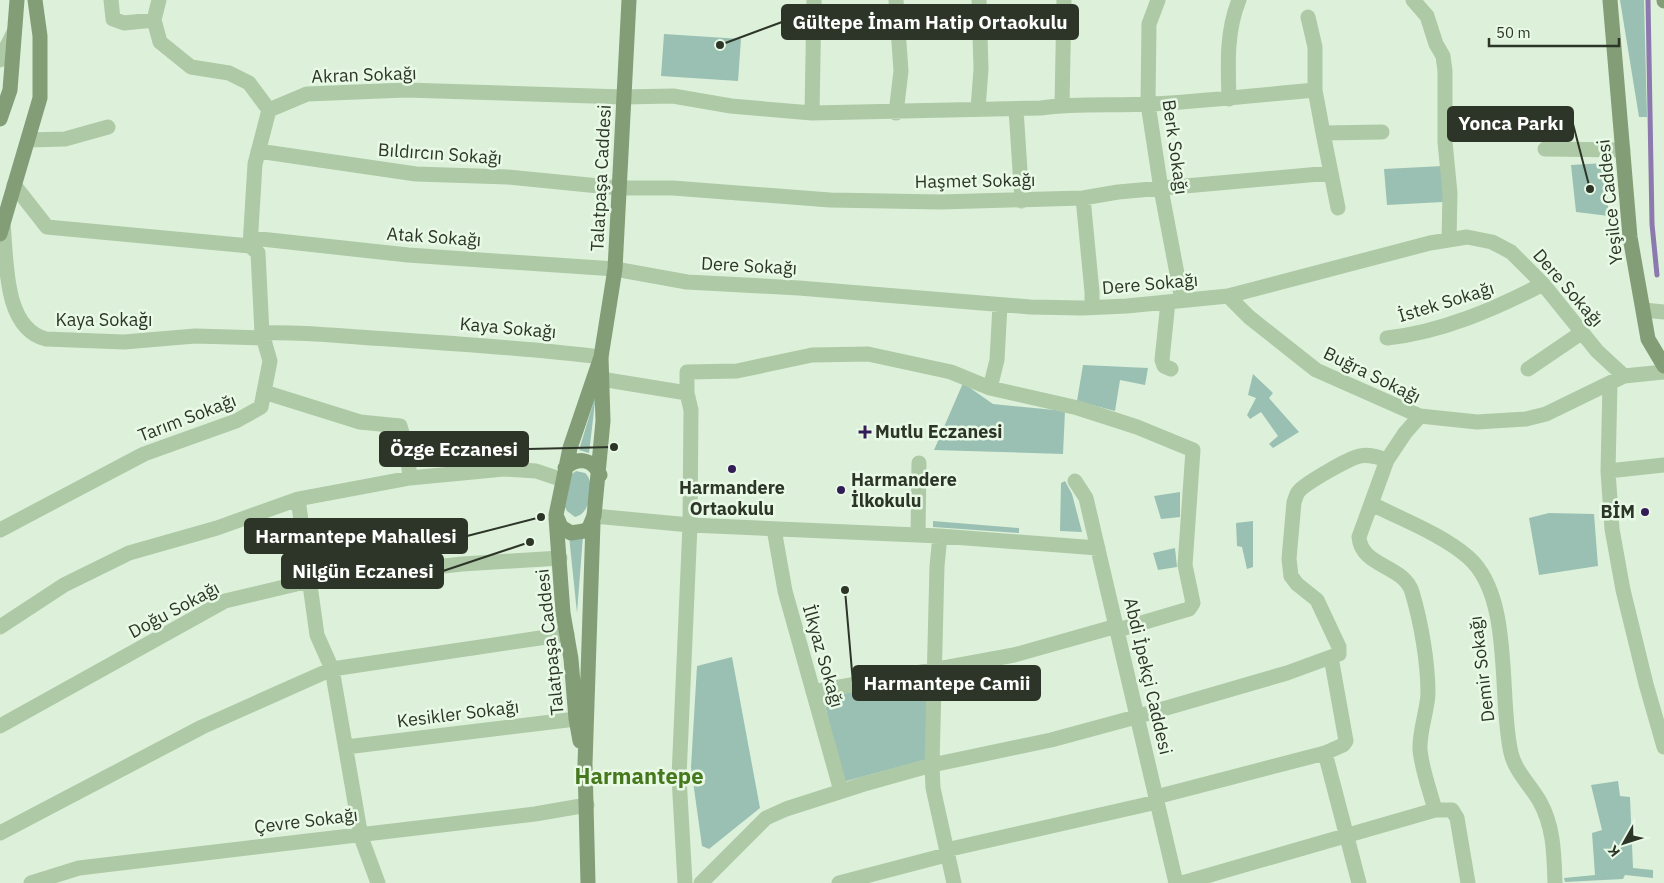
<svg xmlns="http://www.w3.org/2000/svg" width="1664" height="883" font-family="'IBM Plex Sans',sans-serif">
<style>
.green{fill:#9ac0b3}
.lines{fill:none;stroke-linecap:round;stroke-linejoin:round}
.stream{stroke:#8c79ae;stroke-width:5}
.street{stroke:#aec9a6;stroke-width:15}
.secondary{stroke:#839d77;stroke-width:15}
.poi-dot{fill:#331d56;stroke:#e8f9e6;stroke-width:2}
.labels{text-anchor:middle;stroke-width:5;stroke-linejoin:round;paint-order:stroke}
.street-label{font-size:18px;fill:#2c3527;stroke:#e8f9e6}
.poi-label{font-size:18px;font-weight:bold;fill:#2c3527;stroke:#e8f9e6;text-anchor:start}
.district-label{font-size:22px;font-weight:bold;fill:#46781e;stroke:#e8f9e6}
.leader{fill:none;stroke:#2c3527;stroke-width:2}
.callout-dot{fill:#2c3527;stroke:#e8f9e6;stroke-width:2}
.callout{fill:#2c3527;stroke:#2c3527;stroke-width:2}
.callout-label{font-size:19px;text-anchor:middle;font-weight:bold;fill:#fff}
</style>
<rect width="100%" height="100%" fill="#ddf1da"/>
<!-- green -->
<path class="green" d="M1620 0H1644L1647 117H1639Z
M664 34 741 39 738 81 661 76Z
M1604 163 1609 216 1576 212 1571 165Z
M1443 166V202L1387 205 1384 169Z
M1083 365 1148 368 1145 385 1120 380 1115 411 1077 401Z
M1253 374 1273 393 1269 398 1299 432 1273 448 1269 444 1278 436 1261 412 1250 419 1247 415 1256 398 1248 395Z
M963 383 993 404 1065 411 1063 454 934 450Z
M596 394 589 453 579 450Z
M576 471 585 473C596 482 591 514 575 517L567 511 565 507 572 474Z
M1065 481 1072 494 1082 532 1060 531 1061 483Z
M1180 492V517L1161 519 1154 496Z
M1549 513 1594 514 1598 566 1539 575 1529 518Z
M933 521 1019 528V533L933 527Z
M1253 521V567L1247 569 1242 547 1237 546 1236 523Z
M569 536H583L577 613Z
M1175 548 1177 567 1158 570 1153 553Z
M732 657 760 808 709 849 702 846 691 767 697 666Z
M925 667 928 759 843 782 821 688Z
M1618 781 1620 796 1630 797 1633 868 1653 870V878L1625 875 1623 879 1565 882 1564 878 1595 875 1592 833 1602 830 1591 785Z"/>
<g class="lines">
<!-- stream -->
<path class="stream" d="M1648 0 1652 224 1657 275"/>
<!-- street -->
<path class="street" d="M111 0 113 19 124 23 154 20
M159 0 154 20 160 42 191 67 229 73 249 83 269 110
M1158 0 1149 24 1148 104 1161 189 1182 300
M1413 0 1427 16 1436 44 1443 56 1445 71V142L1450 193 1449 240
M1308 17 1315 47V90
M0 60 14 32
M1229 99C1228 65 1226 32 1239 0
M1062 105 1064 0
M978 109 981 69 979 0
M1016 109 1022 201
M269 110 307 94 406 90 623 97 673 96 731 106 812 113 1041 108C1078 103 1115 106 1152 104 1206 101 1260 95 1315 90L1323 133 1382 132
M812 113 814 0
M896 113 901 71 896 0
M1323 133 1338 208
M28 140 65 139 108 127
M1545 149 1623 150
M258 151 416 174 508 177 619 188H673L830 200 940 202 1083 198 1118 192 1331 173
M14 185 47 227 250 246
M1083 198 1092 292V307
M3 224C7 260 3 328 46 339L124 342 195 336 263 338
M251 238 408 255 615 269 687 282 799 288 1030 307 1082 308 1127 306 1228 296 1430 243 1467 237 1492 242 1511 252 1543 284 1597 351 1624 376
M1228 296 1249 317 1316 370 1420 416 1405 433 1387 460 1359 537C1361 567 1404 565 1412 592 1421 622 1428 662 1428 694 1427 712 1419 732 1420 750 1422 770 1430 791 1435 810
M1168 302 1162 360 1164 366 1171 369
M1644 310 1664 312
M262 333C304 331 345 337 388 339 459 344 530 348 601 357
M1387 338C1442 332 1495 309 1543 284
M1528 369 1581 333
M601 379 687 393 691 410 690 525 940 536
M1610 384 1608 471 1612 529 1623 590 1646 684 1664 747
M990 388 997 360 1000 305
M264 392 360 422 400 426 407 450 410 478 504 469 536 471 563 480
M687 393V372L737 371 812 355 868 354 951 372 990 388 1078 408 1137 427 1193 450 1185 565 1193 603 1189 609 1182 611 1118 630
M1420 416 1477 422 1526 419 1546 414 1624 376 1664 372
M1608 471 1664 465
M1075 481 1086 498 1176 883
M1372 504C1403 520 1441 534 1468 557 1514 597 1498 698 1511 753 1515 771 1531 786 1540 802 1554 827 1554 855 1555 883
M594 516 690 525 679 777 685 883
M774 529 785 591 841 791
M0 530 144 454 236 421 261 407 270 361 262 333 258 253 250 246 255 164 269 110
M918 535 919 463
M0 627 64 585 129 553 217 528 298 499
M1331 657 1346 741 1343 745 1325 753 1359 883
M813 692 1014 655 1117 626
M0 726 225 601 309 581 462 564 560 558
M346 747 576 719
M1156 797 1325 753
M0 833 202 727 332 669 567 634
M946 850 1157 802
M31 883 79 868 535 814 587 805
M378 883 361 837 332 669 317 635 298 499 410 478
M701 883 766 818 786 809 864 784 932 765 1051 740 1125 720 1287 673 1339 654V647L1317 600 1297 584 1291 576 1289 559 1294 502C1296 498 1296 494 1299 491 1306 483 1349 458 1360 456 1369 454 1378 457 1387 460
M839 883 946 855
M954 883 933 788 932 765 937 566 940 536 1098 548
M1182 883 1435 810H1452L1457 818 1468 883"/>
<!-- secondary -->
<path class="secondary" d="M1610 0 1630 237 1648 339 1664 366
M1664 0V1
M0 119 10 90 17 0
M0 234 40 98V36L35 0
M601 357 603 421 594 516 589 528 584 531 571 533 561 527 556 515 570 448 601 357 615 269 629 0
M565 468C578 456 593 459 600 475
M556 518 563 613 571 659 576 719 580 741
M588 883 585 764 593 523"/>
</g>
<!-- markers -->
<g class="poi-dot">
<path d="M862.5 424.5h5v5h5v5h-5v5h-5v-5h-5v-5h5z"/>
<circle cx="732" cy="469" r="5"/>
<circle cx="841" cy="490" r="5"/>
<circle cx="1645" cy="512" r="5"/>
</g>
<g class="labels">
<!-- street labels -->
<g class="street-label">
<text transform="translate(364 75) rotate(-2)" y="6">Akran Sokağı</text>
<text transform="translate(1175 147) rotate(82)" y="6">Berk Sokağı</text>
<text transform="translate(440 154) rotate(4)" y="6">Bıldırcın Sokağı</text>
<text transform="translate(601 178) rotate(-87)" y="6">Talatpaşa Caddesi</text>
<text transform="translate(975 181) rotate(-1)" y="6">Haşmet Sokağı</text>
<text transform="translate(1610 202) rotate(-96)" y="6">Yeşilce Caddesi</text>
<text transform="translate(434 237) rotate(4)" y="6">Atak Sokağı</text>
<text transform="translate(749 266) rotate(3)" y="6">Dere Sokağı</text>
<text transform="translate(1150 284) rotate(-5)" y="6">Dere Sokağı</text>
<text transform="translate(1568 288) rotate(49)" y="6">Dere Sokağı</text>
<text transform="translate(1446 302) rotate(-17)" y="6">İstek Sokağı</text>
<text x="104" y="326">Kaya Sokağı</text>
<text transform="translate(508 328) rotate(5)" y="6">Kaya Sokağı</text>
<text transform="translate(1372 375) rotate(26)" y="6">Buğra Sokağı</text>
<text transform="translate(187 418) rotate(-21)" y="6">Tarım Sokağı</text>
<text transform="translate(174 610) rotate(-28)" y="6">Doğu Sokağı</text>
<text transform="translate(550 642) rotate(-96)" y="6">Talatpaşa Caddesi</text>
<text transform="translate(823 656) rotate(74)" y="6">İlkyaz Sokağı</text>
<text transform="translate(1482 669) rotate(-97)" y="6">Demir Sokağı</text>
<text transform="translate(1148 676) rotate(77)" y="6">Abdi İpekçi Caddesi</text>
<text transform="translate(458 714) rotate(-7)" y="6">Kesikler Sokağı</text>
<text transform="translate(306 821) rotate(-7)" y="6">Çevre Sokağı</text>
</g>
<!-- poi labels -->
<g class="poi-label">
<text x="875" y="438">Mutlu Eczanesi</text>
<text x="851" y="486">Harmandere<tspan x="851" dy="21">İlkokulu</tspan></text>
<text x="732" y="494" text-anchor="middle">Harmandere<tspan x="732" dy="21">Ortaokulu</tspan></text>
<text x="1635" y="518" text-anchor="end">BİM</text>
</g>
<!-- district labels -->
<g class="district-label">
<text x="639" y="784">Harmantepe</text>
</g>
</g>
<!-- callouts -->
<path class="leader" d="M720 45L782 22M1590 189L1573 124M614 447L528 449M541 517L467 536M530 542L443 571M845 590L853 683"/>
<g class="callout-dot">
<circle cx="720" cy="45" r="5"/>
<circle cx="1590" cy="189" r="5"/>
<circle cx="614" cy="447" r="5"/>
<circle cx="541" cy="517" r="5"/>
<circle cx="530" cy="542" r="5"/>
<circle cx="845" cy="590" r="5"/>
</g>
<g class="callout">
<rect x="782" y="5" width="296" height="34" rx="5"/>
<rect x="1448" y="107" width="125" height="34" rx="5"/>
<rect x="380" y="432" width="148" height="34" rx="5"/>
<rect x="245" y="519" width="222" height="34" rx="5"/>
<rect x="282" y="554" width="161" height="34" rx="5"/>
<rect x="853" y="666" width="187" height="34" rx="5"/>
</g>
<g class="callout-label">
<text x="930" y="29">Gültepe İmam Hatip Ortaokulu</text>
<text x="1511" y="130">Yonca Parkı</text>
<text x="454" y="456">Özge Eczanesi</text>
<text x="356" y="543">Harmantepe Mahallesi</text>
<text x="363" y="578">Nilgün Eczanesi</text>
<text x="947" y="690">Harmantepe Camii</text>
</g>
<!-- north arrow -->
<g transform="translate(1624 843) rotate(231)" stroke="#e8f9e6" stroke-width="4" paint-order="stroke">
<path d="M0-4L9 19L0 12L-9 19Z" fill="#2c3527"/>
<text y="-8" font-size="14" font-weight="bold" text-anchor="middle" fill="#2c3527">K</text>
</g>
<!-- scale -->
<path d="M1489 38v8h130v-8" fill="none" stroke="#2c3527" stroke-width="2.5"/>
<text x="1496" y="38" font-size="15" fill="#2c3527" stroke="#e8f9e6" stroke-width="4" paint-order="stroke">50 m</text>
</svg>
